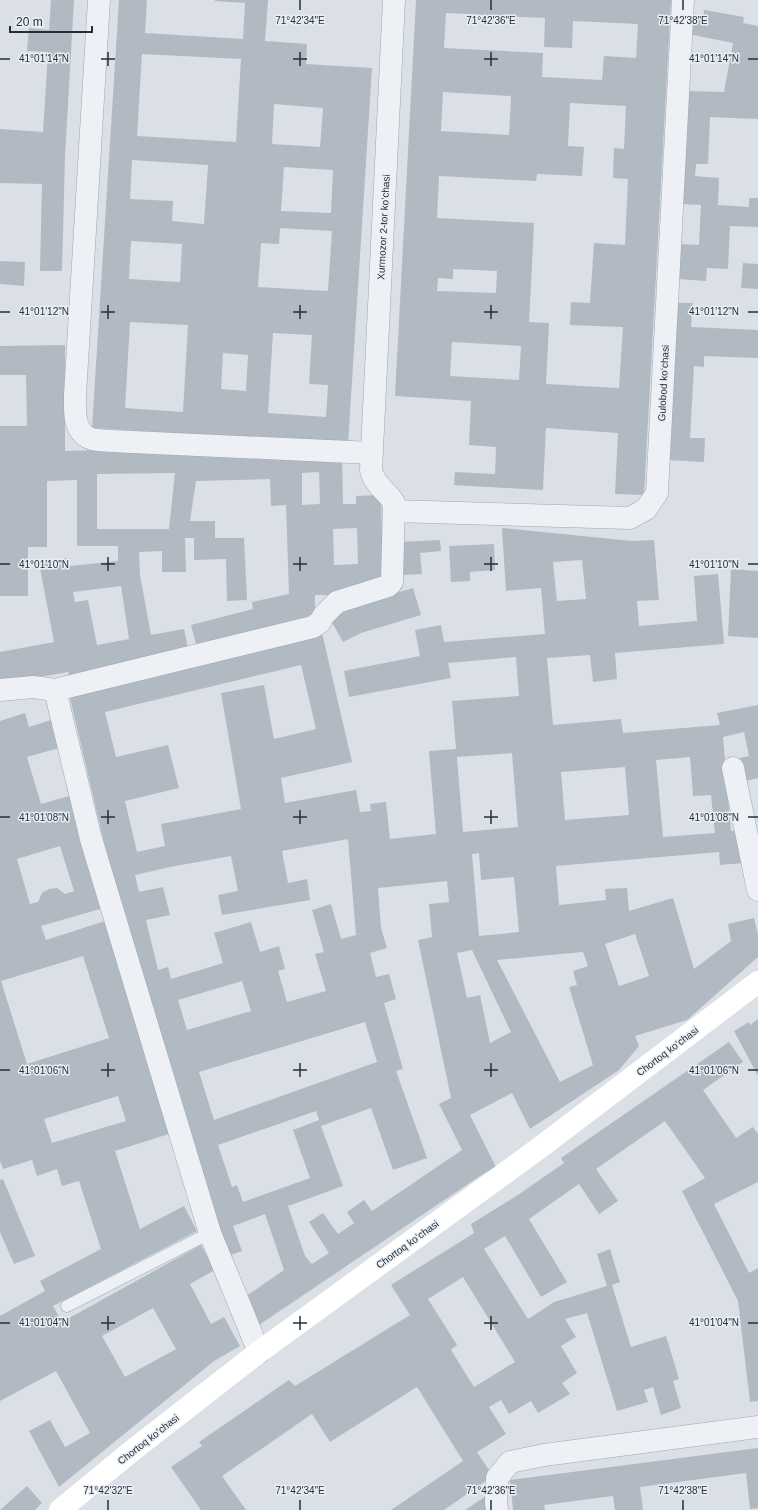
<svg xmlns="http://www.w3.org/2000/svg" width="758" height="1510" font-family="Helvetica,sans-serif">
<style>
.building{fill:#b1bac3;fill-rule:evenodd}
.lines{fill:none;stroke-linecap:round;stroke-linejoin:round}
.lane-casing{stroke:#a0a7b0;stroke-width:13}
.street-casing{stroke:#a0a7b0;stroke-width:23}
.lane{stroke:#edf0f5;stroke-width:12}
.street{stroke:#edf0f5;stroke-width:22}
.secondary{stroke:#fff;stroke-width:22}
.ticks{fill:none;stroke:#242f3d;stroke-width:1.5}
.labels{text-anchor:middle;stroke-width:3;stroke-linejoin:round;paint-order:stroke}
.street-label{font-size:10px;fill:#242f3d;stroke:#eaeff4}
.ticks-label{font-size:10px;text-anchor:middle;fill:#242f3d;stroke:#eaeff4;stroke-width:3;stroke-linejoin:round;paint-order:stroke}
</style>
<rect width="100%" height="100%" fill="#dae0e6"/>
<!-- building -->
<path class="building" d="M51 0H74L65 156 62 271H40L42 184 0 183V129L43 132 48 52 27 51 29 28 49 30Z
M119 0H147L145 33 243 39 245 3 215 1V0H268L265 41 307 44 306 64 372 68 348 444 92 428ZM142 54 241 59 236 142 137 136ZM274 104 323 108 320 147 272 144ZM132 160 208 165 204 224 172 221 173 201 130 199ZM284 167 333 170 331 213 281 211ZM280 228 332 231 328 291 258 287 261 243 279 244ZM131 241 182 244 180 282 129 279ZM130 322 188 325 183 412 125 408ZM273 333 312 335 309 384 328 385 326 417 268 413ZM223 353 248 355 246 391 221 389Z
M416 0H671L644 495 615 494 618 433 546 428 543 490 454 485 455 472 495 474 496 447 469 445 471 401 395 396ZM446 13 545 18 544 47 572 48 573 21 638 24 636 58 604 56 602 80 542 77 543 53 444 48ZM443 92 511 96 509 135 441 131ZM570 103 626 106 624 149 614 148 613 178 628 179 625 245 594 243 590 303 571 302 570 325 623 327 619 388 546 384 549 323 529 322 534 223 437 218 439 176 536 181 537 174 582 176 584 147 568 146ZM453 269 497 271 496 293 437 291 438 278 453 279ZM452 342 521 346 519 380 450 376Z
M704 10 744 17 743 23 758 26V119L710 117 708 164H696L695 176 719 178 718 205 749 207V198H758V227L730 226 728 269 707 268 706 281 678 279 679 244 699 245 701 205 682 204 688 91 724 92 733 43 688 34 691 15 703 18Z
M0 261 25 262 24 286 0 284Z
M743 263 758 264V289L741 288Z
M675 303H693L691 327 758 330V358L704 356V367L694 366 690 438H705L704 462 667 460Z
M65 345V451L97 450 342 457 343 504H356V496L381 495 383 580 337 595H315V611L301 622 197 648 191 625 253 609 252 602 289 594 286 505 271 506 270 479 196 481 190 521H215V538H244L247 600 227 601 226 559 194 560V538H185L186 572H162V551L139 552 140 575 151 635 184 629 189 653 70 679 68 672 0 684V652L54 642 39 563 68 558 70 566 118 561V546H77V480L47 481V547H28V596H0V426H27L26 375H0V346ZM319 472 320 504 302 505V473ZM175 473 169 529H97V474ZM357 528 358 564 334 565 333 529ZM121 586 129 639 97 645 88 600 75 602 73 592Z
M502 528 632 541 654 540 659 600 637 601 639 626 697 621 694 576 718 574 724 644 615 653 617 679 593 682 590 655 547 658 553 725 621 719 623 733 720 725 717 713 758 705V778L741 782 736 759 749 756 744 732 723 737 731 831 741 830 744 863 720 865 719 852 556 866 559 905 606 900 605 889 627 888 629 911 673 898 694 969 731 941 728 924 754 918 758 935V957L687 1020 635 1036 639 1046 619 1070 530 1129 512 1093 470 1115 496 1167 480 1176 256 1327 239 1301 284 1270 265 1214 233 1226 242 1251 225 1257 108 859 69 694 322 633 352 762 281 778 285 803 356 790 360 812 371 811 370 804 386 802 390 839 436 834 429 751 456 749 452 701 519 696 516 657 448 663 451 678 349 697 344 671 420 656 415 630 441 625 444 642 545 634 541 588 506 591ZM582 560 586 599 557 601 553 562ZM301 665 316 729 274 739 264 685 221 693 241 809 161 824 165 846 137 852 125 801 179 788 168 745 116 757 105 712ZM512 753 518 827 463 832 457 757ZM690 757 693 796 711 795 715 833 663 837 656 760ZM625 767 629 815 565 820 561 772ZM348 839 356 935 341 939 331 904 312 910 324 952 315 954 326 991 287 1002 278 971 285 969 279 946 260 952 251 922 214 933 223 963 171 979 168 967 158 970 146 920 170 915 163 887 139 892 135 875 170 867 231 856 238 891 218 895 222 915 310 900 307 879 288 883 282 851ZM479 853 481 880 514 877 519 932 479 936 472 854ZM447 881 449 902 429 904 432 937 418 940 451 1098 439 1104 462 1150 372 1211 364 1200 347 1212 354 1223 338 1234 323 1213 309 1222 329 1253 312 1264 305 1256 288 1206 343 1186 321 1126 371 1108 393 1170 427 1158 396 1071 403 1069 384 1003 396 999 389 974 376 977 370 953 387 948 381 928 378 888ZM635 934 649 976 619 986 605 944ZM472 950 511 1032 490 1043 480 995 467 998 457 953ZM583 952 588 966 573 971 577 985 569 987 593 1065 560 1082 497 960ZM242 981 251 1011 187 1030 178 1000ZM365 1022 377 1062 214 1120 199 1072ZM316 1111 319 1120 293 1130 310 1178 243 1202 237 1185 232 1187 218 1145Z
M440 540 441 551 420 553 422 574 402 575 400 542Z
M494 544 495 570 470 572V581L451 582 449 546Z
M731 569 758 571V638L728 636Z
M413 588 421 615 361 633 343 642 330 619 353 606Z
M25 713 29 727 51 720 59 748 27 757 41 804 73 795 107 907 41 926 46 940 105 921 172 1133 115 1151 140 1229 184 1206 197 1231 53 1306 62 1322 201 1245 215 1270 190 1284 211 1324 224 1317 240 1346 214 1361 59 1487 29 1431 50 1420 65 1447 90 1433 56 1371 0 1401V1316L45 1291 40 1281 101 1249 79 1181 62 1186 57 1169 37 1176 32 1160 3 1169 0 1161V721ZM60 846 74 891 65 894 57 888 49 889 42 893 38 902 30 904 17 859ZM83 956 109 1038 27 1064 1 981ZM118 1096 126 1121 52 1143 44 1119ZM153 1308 176 1349 125 1377 102 1336Z
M758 1019V1076L734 1031 749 1022 750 1025Z
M729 1042 743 1062 703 1090 736 1138 753 1127 758 1134V1182L714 1204 749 1273 758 1268V1401L750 1402 738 1301 682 1191 705 1178 665 1121 596 1169 618 1201 599 1214 579 1184 529 1219 567 1282 541 1297 505 1236 484 1249 528 1319 554 1302 607 1286 597 1254 610 1249 620 1282 612 1285 631 1347 666 1336 679 1379 673 1381 681 1408 661 1415 653 1387 644 1390 648 1402 617 1411 587 1313 565 1319 576 1337 561 1346 577 1373 562 1383 570 1394 538 1413 531 1401 509 1414 501 1400 489 1407 506 1434 477 1452 493 1476 444 1510H391L463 1461 417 1387 330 1442 312 1414 222 1476 246 1510H201L171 1467 202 1446 199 1442 289 1380 295 1386 410 1315 391 1285 474 1233 471 1224 515 1197 564 1163 561 1158ZM463 1277 515 1362 474 1387 451 1350 457 1345 428 1299Z
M3 1179 35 1256 14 1264 0 1232V1180Z
M758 1448V1508L750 1509 746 1473 640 1487 643 1510H615L613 1496 544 1505 545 1510H513L510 1480Z
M27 1486 42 1503 35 1510H0Z
M486 1496 488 1510H465Z"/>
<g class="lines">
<defs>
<path id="lane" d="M67 1306 210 1233"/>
<path id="street" d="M99 0 75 395C75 411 73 430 89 438 95 441 105 440 111 441L372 453
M394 511 630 518 646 509 657 493 683 0
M0 690 33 687 55 690 91 839 210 1233 259 1352
M55 690 313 627 320 622 324 615 337 602 388 586 392 582 394 503C387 491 374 485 371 470L394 0
M733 768 758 890
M497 1510 496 1502 497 1478 510 1462 544 1455 758 1427"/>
</defs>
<!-- lane casing -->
<use href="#lane" class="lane-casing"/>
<!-- street casing -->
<use href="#street" class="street-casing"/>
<!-- lane -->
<use href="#lane" class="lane"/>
<!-- street -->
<use href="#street" class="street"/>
<!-- secondary -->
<path class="secondary" d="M60 1510 133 1450 259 1352 538 1149 758 982"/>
</g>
<!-- ticks -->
<path class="ticks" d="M300 0V10M491 0V10M683 0V10M108 52V66M300 52V66M491 52V66M0 59H10M101 59H115M293 59H307M484 59H498M748 59H758M108 305V319M300 305V319M491 305V319M0 312H10M101 312H115M293 312H307M484 312H498M748 312H758M108 557V571M300 557V571M491 557V571M0 564H10M101 564H115M293 564H307M484 564H498M748 564H758M108 810V824M300 810V824M491 810V824M0 817H10M101 817H115M293 817H307M484 817H498M748 817H758M108 1063V1077M300 1063V1077M491 1063V1077M0 1070H10M101 1070H115M293 1070H307M484 1070H498M748 1070H758M108 1316V1330M300 1316V1330M491 1316V1330M0 1323H10M101 1323H115M293 1323H307M484 1323H498M748 1323H758M108 1500V1510M300 1500V1510M491 1500V1510M683 1500V1510"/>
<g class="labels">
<!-- street labels -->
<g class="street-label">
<text transform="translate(383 227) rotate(-87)" y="4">Xurmozor 2-tor koʻchasi</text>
<text transform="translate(663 383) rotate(-87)" y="4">Gulobod koʻchasi</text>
<text transform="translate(667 1051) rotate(-37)" y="4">Chortoq koʻchasi</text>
<text transform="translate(407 1244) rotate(-36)" y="4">Chortoq koʻchasi</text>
<text transform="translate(148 1439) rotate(-38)" y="4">Chortoq koʻchasi</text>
</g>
</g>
<g class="ticks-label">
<text x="300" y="24">71°42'34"E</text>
<text x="491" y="24">71°42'36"E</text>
<text x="683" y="24">71°42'38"E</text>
<text x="44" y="62">41°01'14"N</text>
<text x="714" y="62">41°01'14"N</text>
<text x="44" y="315">41°01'12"N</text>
<text x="714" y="315">41°01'12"N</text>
<text x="44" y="568">41°01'10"N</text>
<text x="714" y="568">41°01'10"N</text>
<text x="44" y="821">41°01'08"N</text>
<text x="714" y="821">41°01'08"N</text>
<text x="44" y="1074">41°01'06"N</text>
<text x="714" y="1074">41°01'06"N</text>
<text x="44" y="1326">41°01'04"N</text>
<text x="714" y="1326">41°01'04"N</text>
<text x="108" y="1494">71°42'32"E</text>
<text x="300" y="1494">71°42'34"E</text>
<text x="491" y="1494">71°42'36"E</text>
<text x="683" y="1494">71°42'38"E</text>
</g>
<!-- scale -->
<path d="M10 26v6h82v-6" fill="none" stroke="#242f3d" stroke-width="2"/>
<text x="16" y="26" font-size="12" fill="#242f3d" stroke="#eaeff4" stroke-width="3" paint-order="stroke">20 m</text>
</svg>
